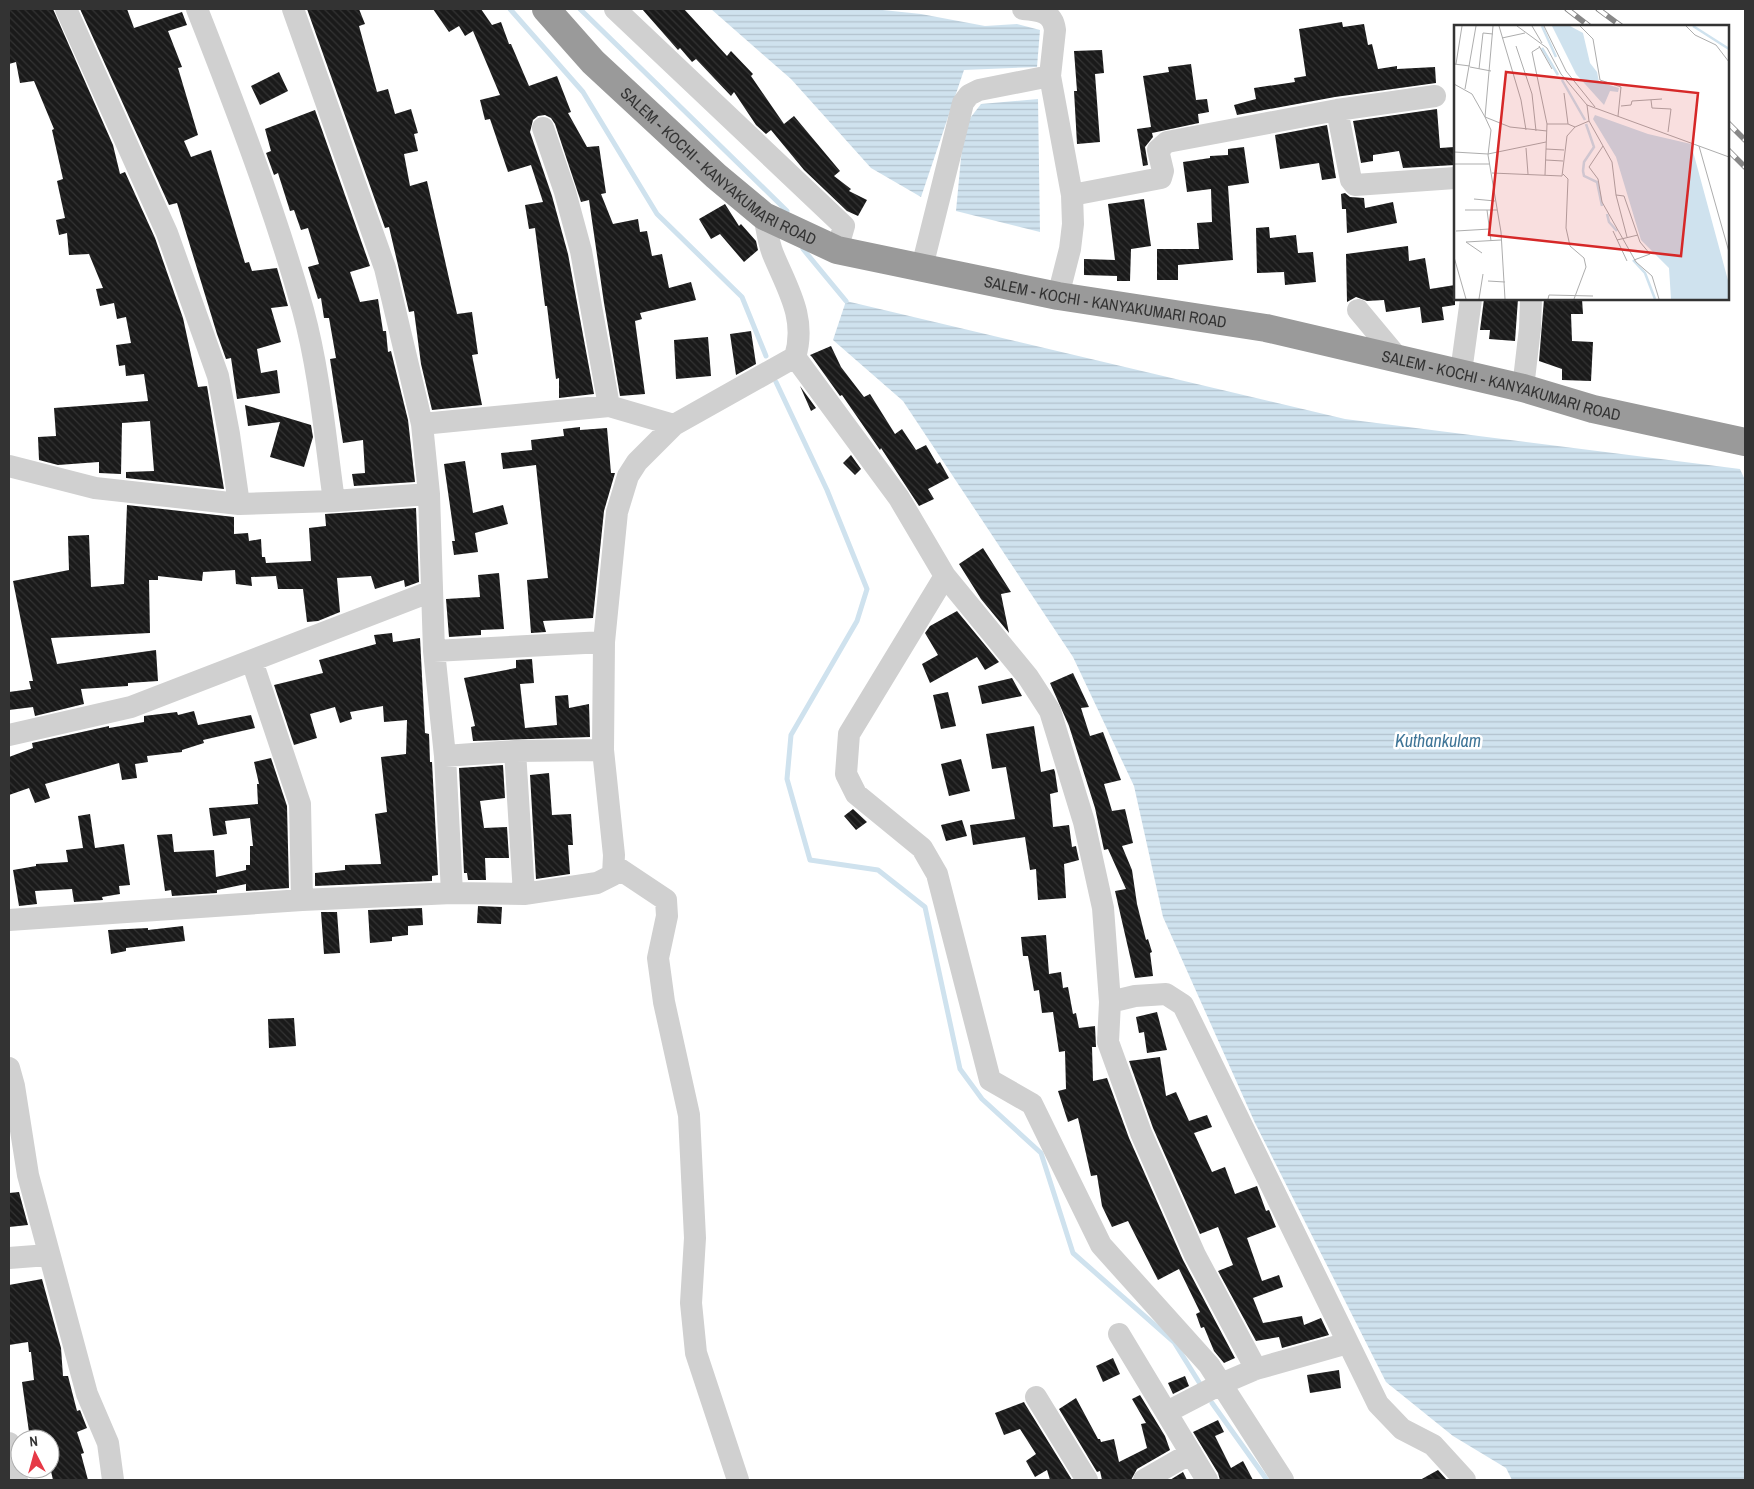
<svg xmlns="http://www.w3.org/2000/svg" width="1754" height="1489" font-family="'Archivo Narrow',sans-serif">
<style>
.water{fill:url(#water-rules)}
.lines{fill:none;stroke-linecap:round;stroke-linejoin:round}
.stream{stroke:#cfe2ee;stroke-width:5}
.building{fill:url(#building-back-hatch)}
.minor{stroke:#d0d0d0;stroke-width:22}
.highway{stroke:#9a9a9a;stroke-width:28}
.rail-casing{stroke:#888;stroke-width:5.5}
.rail{stroke:#fff;stroke-width:4;stroke-dasharray:11;stroke-linecap:butt}
.labels{text-anchor:middle;stroke-width:5;stroke-linejoin:round;paint-order:stroke}
.street-label{font-size:16px;fill:#333;stroke:#fff}
.water-label{font-size:18px;font-style:italic;fill:#3f7597;stroke:#fff}
.inset-river{fill:none;stroke:#cfe2ee;stroke-width:2.5}
.inset-road{fill:none;stroke:#adadad;stroke-width:1}
.view{fill:#d62828;fill-opacity:0.15;stroke:#d62828;stroke-width:2.5}
.inset-edge{fill:none;stroke:#333;stroke-width:2.5}
</style>
<defs>
<pattern id="water-rules" width="6" height="5" patternUnits="userSpaceOnUse" patternTransform="scale(1.25)"><rect width="6" height="5" fill="#cfe2ee"/><path d="M0 2.5h6" fill="none" stroke="#b2c2cd"/></pattern>
<pattern id="building-back-hatch" width="6" height="6" patternUnits="userSpaceOnUse" patternTransform="scale(1.25)"><rect width="6" height="6" fill="#1a1a1a"/><path d="M-1 5l2 2M0 0l6 6M5-1l2 2" fill="none" stroke="#333"/></pattern>
</defs>
<rect width="100%" height="100%" fill="#fff"/>
<!-- water -->
<path class="water" d="M711 9H873L921 14 985 26 1017 24 1040 30 1037 67 964 70 921 197 871 168 791 79Z
M1038 99 1040 232 956 211 964 126 981 104Z
M846 301 1345 419 1740 469 1745 480V1480H1512L1506 1468 1453 1436 1386 1382 1255 1123 1163 917 1134 786 1073 657 903 401 833 340Z"/>
<g class="lines">
<!-- stream -->
<path class="stream" d="M510 9 583 92 657 214 742 297 766 356
M580 9 787 211
M803 249 846 301
M776 382 827 490 867 589 857 621 791 735 787 779 810 860 878 870 925 907 960 1069 982 1099 1041 1153 1073 1253 1174 1342 1202 1387
M1212 1403 1267 1480"/>
</g>
<!-- building -->
<path class="building" d="M9 9H53L113 145 120 174 125 172 155 238 183 318 198 387 207 386 224 489 126 478V472L154 471 150 421 122 423 121 474 99 473V462L58 465 39 460 38 437 56 436 54 408 148 401 144 374 126 376 125 365 119 366 116 345 131 343 126 317 117 319 114 303 100 306 96 289 103 288 89 254 69 255 67 233 59 235 56 220 65 218 57 181 63 179 52 130 54 129 34 81 20 83 16 62 9 64Z
M80 9H127L134 28 182 12 187 25 168 31 182 67 178 68 198 135 184 141 191 157 211 150 245 263 249 262 252 271 277 268 288 306 271 308 281 342 257 349 261 373 277 370 280 393 237 399 231 358 226 359 217 334 177 203 169 205Z
M307 9H359L365 24 359 26 377 92 388 89 395 114 411 109 418 133 414 134 418 151 404 154 410 186 427 181 457 314 472 312 478 354 472 355 482 405 432 410 421 364 414 311 409 312 389 227 385 228Z
M433 9H481L492 25 501 22 509 44H511L529 86 557 76 571 112 568 113 587 147 599 146 606 193 601 194 613 224 638 219 640 232 647 231 652 256 662 254 669 288 691 282 696 300 640 313 642 319 635 321 645 394 620 396 604 303 589 200 581 202 555 124 551 118 545 115 538 116 533 120 530 132 552 196 568 254 594 394 559 398V378L556 379 547 306H545L535 228 529 229 525 205 543 202 531 165 508 172 490 119 485 120 480 100 500 95 473 31 465 36 459 26 449 32Z
M642 9H684L727 56 731 51 753 74 751 76 784 124 794 116 840 171 834 176 851 189 849 191 867 200 858 216 847 211 804 170 771 130 766 134 756 125 734 92 731 96 696 59 692 62 680 48 678 50Z
M1342 22 1343 27 1364 24 1368 45 1372 44 1378 69 1397 66V69L1435 67 1436 83 1335 97 1237 115 1234 105 1256 99 1254 88 1295 82 1294 78 1306 76 1299 29Z
M1102 50 1104 73 1095 74 1100 142 1077 144 1074 91H1077L1074 51Z
M1191 64 1196 100 1207 99 1209 112 1198 114 1199 123 1152 133 1153 137 1145 147 1148 165 1143 166 1137 129 1151 127 1143 76 1169 72 1168 67Z
M279 72 288 91 260 105 251 86Z
M1437 109 1440 148 1454 147 1455 165 1403 168 1399 151 1373 155V161L1361 163 1353 121Z
M315 110 370 266 350 272 360 302 378 299 383 331H386L388 352 391 351 408 420 415 482 354 486 352 474 365 473 363 440 343 443 330 359 336 358 329 318H324L321 298 318 299 308 267 319 264 308 228 301 230 294 210 290 211 278 173 274 175 266 153 271 151 265 129Z
M1327 125 1336 178 1322 180 1319 163 1280 169 1275 135Z
M1244 147 1249 183 1228 186 1233 260 1178 265V280H1157V249H1199L1197 223 1212 222 1211 189 1187 192 1183 162 1210 158V156L1228 155V149Z
M1345 193 1350 197 1364 198 1365 208 1393 202 1397 223 1347 233 1346 209H1342L1341 194Z
M1144 199 1151 246 1131 249 1130 281H1117V276L1084 275V259L1115 260 1108 204Z
M725 204 739 226 741 224 756 241 758 250 744 262 720 234 711 239 699 219Z
M1269 227 1270 238 1296 235 1298 253 1313 252 1316 282 1285 285 1284 272 1257 273 1256 228Z
M1408 246 1409 261 1425 258 1430 289 1455 285V305L1442 307 1444 320 1422 323 1420 307 1386 312 1384 300 1367 301 1356 297 1347 302 1346 254Z
M1484 299H1518L1515 341 1489 339 1490 330H1480Z
M1544 299H1582L1583 314H1571L1572 341 1593 342 1591 381 1562 380V369L1539 361Z
M751 331 756 364 736 375 730 334Z
M708 337 711 376 676 379 674 340Z
M831 346 841 367 864 397 870 394 895 434 902 429 916 450 926 445 937 464 940 462 949 478 928 489 934 499 919 506 881 448 880 450 842 395 840 396 812 357 810 355Z
M800 386 816 408 811 411Z
M245 405 311 425 313 437 304 467 270 457 280 422 248 426Z
M580 427V430L607 428 611 473H615L604 511 593 618 543 621 546 632 531 633 527 580 548 578 536 465 503 469 501 453 532 450 531 440 564 436 563 429Z
M851 455 861 469 855 475 843 463Z
M465 461 473 513 503 505 508 524 475 533 478 552 454 555 452 541H455L444 464Z
M127 505 234 517V534L248 533 249 541 261 539 262 557H265L266 563 311 561 309 528 326 526 325 514 416 508 419 582 405 587 404 580 375 589 371 576 337 578 340 612 318 621 307 622 303 589H278L276 576 251 577 252 586 236 584 235 570 203 572 202 581 158 576V580H149L150 633 51 638 57 664 156 650 158 681 128 683V686L81 689 84 704 35 716 33 707 9 710V692L31 689 29 681H33L13 581 69 570 68 536 89 535 91 587 124 584Z
M983 548 1011 592 1001 594 1009 633 981 599 959 564Z
M499 573 504 629 481 630V635L449 637 446 599 480 597 478 575Z
M957 611 999 662 985 670 977 657 930 683 922 664 938 655 925 633 930 626Z
M392 633 393 642 420 638 425 733 429 734 430 762H432L438 875 432 876V881L315 886V873L345 870V865L381 864 375 814 387 812 381 757 406 754 407 720 384 722 383 706 350 712 352 719 340 723 335 707 310 714 317 738 294 745 274 685 323 673 319 660 376 644 374 635Z
M532 659 534 683 520 684 525 728 557 725 555 696 568 695 569 708 589 704 590 737 473 741 471 727 475 726 464 678 516 668V660Z
M1073 673 1089 707 1081 708 1090 736 1103 732 1121 780 1104 784 1112 811 1125 809 1133 843 1122 846 1132 870 1137 904 1146 940 1148 939 1152 952 1150 953 1153 976 1135 978 1115 891 1126 889 1108 849 1104 850 1095 808 1069 726 1050 683Z
M1012 678 1022 696 982 704 978 686Z
M948 692 956 726 941 729 933 695Z
M194 711 198 725 251 715 255 728 203 740 204 743 182 750V752L147 756 148 762 135 764 137 778 122 780 119 763 45 784 50 798 35 803 29 788 9 795V757L33 748 32 743 109 726V728L144 722V716L177 712 178 715Z
M1034 726 1041 772 1054 769 1055 772 1058 792 1050 794 1053 827 1069 825 1072 847 1076 846 1079 860 1064 864 1066 898 1038 900 1036 869 1030 870 1025 837 973 845 970 825 1015 819 1006 767 992 769 986 734Z
M271 758 287 806 289 888 246 891V884L217 890V893L172 896 171 890 165 891 157 835 172 834 174 852 214 850 216 877 246 870V865H250V846H253L250 818 225 821 227 834 213 836 209 808 258 804 257 784H259L254 762Z
M961 759 970 791 949 796 941 764Z
M503 765 505 798 480 801 484 828 507 827 509 858H485L486 880H468L467 873H464L459 768Z
M549 773 552 815 571 814 573 845H568L570 874 536 879 530 775Z
M853 809 867 822 856 830 844 816Z
M90 814 95 848 124 844 130 885 119 886 120 894 102 897 103 900 74 902 72 889 35 891 37 904 19 906 13 870 36 866V864L68 862 66 850 83 848 78 816Z
M962 820 967 836 946 841 941 825Z
M478 906 502 907 501 924 477 923Z
M422 908 423 925 408 926V935L392 937V941L370 943 368 910Z
M321 912H337L340 953 324 954Z
M183 926 185 941 126 948V951L111 954 108 930 148 928V930Z
M1046 935 1049 974 1061 972 1063 988 1068 987 1073 1014 1076 1013 1079 1028 1095 1026 1096 1047H1092L1093 1081 1107 1078 1129 1138 1183 1260 1235 1358 1224 1363 1214 1351 1204 1327 1201 1328 1196 1314 1200 1312 1179 1269 1158 1280 1128 1221 1112 1227 1102 1206 1097 1175 1091 1176 1078 1118 1068 1122 1058 1091 1066 1089 1065 1051 1059 1052 1053 1012 1042 1013 1039 990 1034 991 1028 956H1023L1021 937Z
M1157 1012 1167 1050 1147 1053 1144 1032 1139 1033 1136 1017Z
M294 1018 296 1046 269 1048 268 1019Z
M1160 1057 1166 1096 1176 1092 1189 1121 1207 1115 1212 1127 1194 1133 1212 1172 1225 1167 1235 1194 1257 1186 1266 1211 1269 1210 1276 1227 1247 1238 1262 1281 1279 1275 1283 1287 1253 1298 1263 1323 1302 1316 1304 1325 1321 1318 1329 1335 1282 1348 1279 1337 1256 1341 1218 1271 1233 1265 1218 1227 1200 1234 1153 1128 1129 1061Z
M19 1192 28 1225 9 1227V1193Z
M42 1279 61 1348 63 1376H68L77 1411 80 1410 87 1428 77 1432 84 1453 81 1454 88 1480H53L50 1467V1439H30L22 1382 34 1380 31 1352H29L28 1342 9 1345V1285Z
M1113 1358 1120 1374 1103 1382 1096 1366Z
M1339 1370 1341 1388 1310 1393 1307 1375Z
M1185 1376 1189 1386 1173 1394 1168 1383Z
M1140 1395 1165 1436 1170 1450 1137 1469 1131 1480H1102L1100 1471 1097 1472 1059 1409 1076 1398 1098 1439H1100L1101 1442 1114 1439 1119 1462 1147 1448 1141 1424 1146 1423 1132 1399Z
M1024 1402 1025 1404 1072 1480H1050L1047 1470 1035 1477 1026 1461 1036 1454 1020 1429 1004 1435 995 1413Z
M1218 1420 1224 1432 1215 1436 1231 1468 1243 1461 1253 1480H1220L1218 1473 1193 1432Z
M1438 1470 1447 1480H1420Z
M1183 1472 1187 1480H1170Z"/>
<g class="lines">
<!-- minor -->
<path class="minor" d="M66 9 167 233 218 376 229 434 239 504
M197 9C236 108 274 207 303 310 320 373 325 437 334 501
M293 9 385 268 422 424 429 494 434 651 445 756 452 893
M615 9 844 226 837 250
M1023 9C1039 10 1053 12 1055 30L1050 76 1072 195 1073 224 1070 249 1058 296
M1337 110 1351 180 1355 185 1455 178
M543 128 565 192 581 251 609 406 674 425
M1072 195 1161 178 1163 171 1158 150 1167 142 1337 110 1435 96
M922 267 963 103 969 95 979 90 1050 76
M1358 310 1398 358
M795 357 899 498 945 576 1028 677 1050 711 1084 822 1103 908 1110 1002 1135 996 1166 994 1183 1005 1378 1404 1402 1429 1433 1445 1465 1480
M1461 372 1471 299
M1523 388 1530 328 1531 299
M422 424 609 406
M9 466 95 488 239 504 334 501 429 494
M945 576 849 734 846 774 856 794 922 848 937 874 990 1080 1032 1104 1101 1245 1209 1365 1283 1480
M434 651 604 642
M252 661 300 804 302 900
M9 735 131 707 432 591
M515 751 524 894
M445 756 515 751 603 750
M615 866 666 900 667 916 658 958 664 1002 689 1115 695 1238 691 1303 696 1353 738 1480
M9 920 302 900 452 893 524 894 597 883 613 875 614 855 603 750 604 642 617 512 628 476 637 462 674 425 795 357C807 318 787 288 773 254 768 242 767 228 764 216
M1110 1002 1108 1042 1141 1133 1195 1255 1256 1369
M9 1068 14 1086 28 1175 87 1394 108 1443 113 1480
M9 1258 48 1255
M1119 1334 1207 1480
M1036 1397 1087 1480
M1167 1412 1221 1384 1256 1369 1348 1343
M9 1443 17 1480
M1144 1480 1191 1453"/>
<!-- highway -->
<path class="highway" id="s1" d="M546 9 593 62 716 176 764 216 837 250 1058 296 1266 328 1523 388 1593 409 1745 442"/>
<defs>
<path id="rail" d="M1567 9 1589 26
M1598 9 1621 26
M1728 123 1745 140
M1728 150 1745 167"/>
</defs>
<!-- rail casing -->
<use href="#rail" class="rail-casing"/>
<!-- rail -->
<use href="#rail" class="rail"/>
</g>
<g class="labels">
<!-- street labels -->
<g class="street-label">
<text dy="6" stroke="none"><textPath href="#s1" startOffset="235">SALEM - KOCHI - KANYAKUMARI ROAD</textPath></text>
<text dy="6" stroke="none"><textPath href="#s1" startOffset="655">SALEM - KOCHI - KANYAKUMARI ROAD</textPath></text>
<text dy="6" stroke="none"><textPath href="#s1" startOffset="1060">SALEM - KOCHI - KANYAKUMARI ROAD</textPath></text>
</g>
<!-- water labels -->
<g class="water-label">
<text x="1438" y="747">Kuthankulam</text>
</g>
</g>
<!-- overview -->
<g transform="translate(1454 25)">
<rect width="275" height="275" fill="#fff"/>
<path d="M98 1H116L129 8 136 38 143 47 145 57 165 63 164 67 156 66 150 80 122 49ZM141 90 194 109 237 119 275 259V274H217L215 243 187 215 162 132 139 94Z" fill="#cfe2ee"/>
<path class="inset-river" d="M88 1 102 32M239 1 275 24M88 23 104 50M108 55 131 95M132 99 140 122 130 137 129 146 130 151 143 157 148 181M153 189 155 197 163 206M179 235 191 248 201 274"/>
<path class="inset-road" d="M39 1 31 92 37 105 34 130 47 207 51 274M45 1 67 75 72 105M63 1 93 23 107 49 133 80 275 132M78 1 88 18M90 1 112 46 141 82M126 1 139 14 146 55 167 62 164 91M232 1 241 10 262 20 275 37M48 13 71 8M62 21 78 69 82 106M85 21 98 44M86 22 78 27 93 99 91 150M0 39 16 41M2 39 8 1M16 42 37 46M25 44 29 8 39 9M275 44V77M0 59 18 69 31 92 56 102 93 106M11 64 22 1M110 68 114 99 121 102M197 75 198 83 217 84 214 107M167 81 177 80 178 76 208 74M135 96 158 137 162 170 170 171 186 217 196 229 180 235M93 99H114M149 121 135 142 144 154 148 177 182 237 198 251 205 274M245 121 275 227M72 123 74 149M92 124 110 125M0 127 34 129 92 117M92 135 109 136M0 139H35M38 148 108 151 113 111 121 102 135 96 133 80M109 149 114 154 112 203 116 221 130 233 132 242 120 274M162 170 173 212M20 174 41 176M11 185H43M33 185 37 216M2 206 36 204M159 206 173 236M163 215 184 210M12 217 47 215M12 217 28 228M0 232 12 274M34 256 51 257M25 274 29 249M94 274 95 270 139 271"/>
<path class="view" d="M52 47 244 68 227 231 35 210Z"/>
<rect width="275" height="275" class="inset-edge"/>
</g>
<!-- border -->
<rect width="1754" height="1489" fill="none" stroke="#333333" stroke-width="20"/>
<!-- north arrow -->
<g transform="translate(35 1454) rotate(354)"><circle r="24" fill="#ffffff" stroke="#adadad"/>
<path d="M0-4L9 19L0 12L-9 19Z" fill="#e63946"/>
<text y="-8" font-size="14" font-weight="bold" text-anchor="middle" fill="#333333">N</text>
</g>
</svg>
